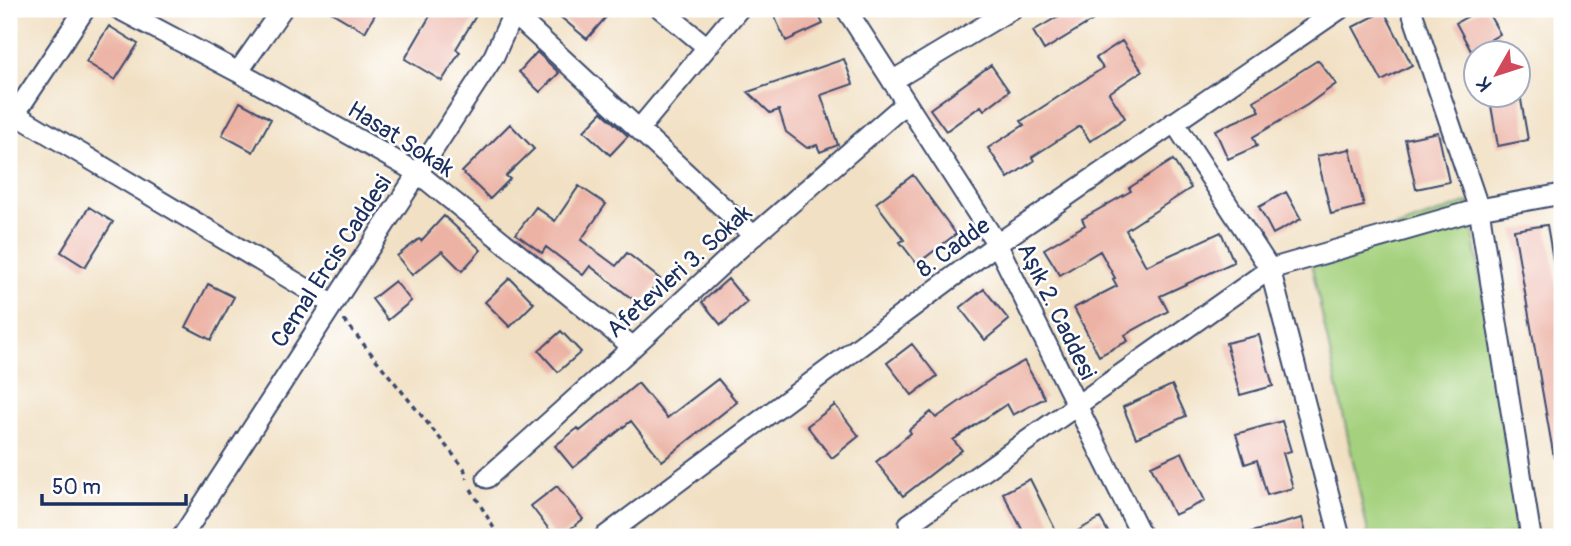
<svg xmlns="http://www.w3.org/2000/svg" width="1571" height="546" font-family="Pangolin,sans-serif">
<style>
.green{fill:#a5d17e;stroke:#60806e;stroke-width:2}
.building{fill:#ecb2a4}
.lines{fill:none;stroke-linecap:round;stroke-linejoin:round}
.minor-casing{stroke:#3b4a6d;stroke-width:23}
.path{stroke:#3b4a6d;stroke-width:3.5;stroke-dasharray:5 5;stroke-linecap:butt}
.minor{stroke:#fff;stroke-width:19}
.labels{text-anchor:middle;stroke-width:5;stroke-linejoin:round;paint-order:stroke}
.street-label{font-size:24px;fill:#1b2f5e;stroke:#fff}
</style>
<rect width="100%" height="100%" fill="#fff"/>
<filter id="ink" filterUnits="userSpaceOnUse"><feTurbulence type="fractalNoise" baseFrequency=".0143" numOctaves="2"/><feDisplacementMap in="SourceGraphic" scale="14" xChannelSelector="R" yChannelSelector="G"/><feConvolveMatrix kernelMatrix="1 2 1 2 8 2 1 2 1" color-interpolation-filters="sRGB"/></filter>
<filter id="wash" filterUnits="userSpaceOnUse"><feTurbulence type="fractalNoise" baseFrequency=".00686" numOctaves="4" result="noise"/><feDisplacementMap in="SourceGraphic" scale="28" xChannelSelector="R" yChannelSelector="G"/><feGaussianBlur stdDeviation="1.57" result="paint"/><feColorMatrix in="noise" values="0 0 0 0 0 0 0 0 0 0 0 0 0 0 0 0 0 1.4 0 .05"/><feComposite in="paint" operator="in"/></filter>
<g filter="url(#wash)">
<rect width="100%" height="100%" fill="#f1e0c3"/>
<!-- green -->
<path class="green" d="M1469 202 1518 533 1496 537H1369L1310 258Z"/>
<g id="blocks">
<!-- building -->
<path class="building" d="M326 9H378L365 32Z
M434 9H480L456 49 460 52 442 81 405 59Z
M551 9H597L606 17 587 39Z
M789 9H816L823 24 786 41 774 16Z
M1071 9H1111L1044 50 1033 31Z
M1481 9H1486L1500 34 1471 51 1456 23Z
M1384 11 1412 65 1382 81 1353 27Z
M109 26 138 44 115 80 86 62Z
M1122 41 1142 71 1109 93 1125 118 1090 141 1080 126 1032 157 1034 161 1008 178 988 148 1024 125 1021 121 1103 68 1096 58Z
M537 52 559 73 540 92 519 72Z
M844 59 853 84 821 95 838 145 820 152 817 145 807 148 786 132 779 110 770 113 748 92Z
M1318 60 1336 84 1307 105 1253 137 1257 146 1228 159 1215 130 1260 111 1254 101Z
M991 65 1009 91 984 110 981 106 946 131 930 109Z
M1489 94H1520L1528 140 1498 146Z
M240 102 271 119 253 152 222 135Z
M602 112 628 136 610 155 584 131Z
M510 124 534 149 506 176 510 179 490 199 462 172Z
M1438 132 1449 182 1416 189 1405 139Z
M1350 149 1364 206 1331 214 1317 156Z
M1173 160 1191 188 1126 230 1146 266 1221 232 1234 262 1160 296 1168 311 1125 335 1128 341 1099 356 1074 308 1117 286 1113 279 1115 278 1100 251 1060 275 1044 249 1085 225 1082 219 1131 191 1129 188Z
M913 175 956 234 917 264 900 242 904 240 876 203Z
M579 186 606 204 581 240 616 266 627 253 660 279 640 305 590 266 583 275 546 247 542 253 516 234 536 207 555 221Z
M1286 192 1301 219 1273 234 1259 207Z
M89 207 113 222 85 267 61 252Z
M444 216 481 250 462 271 442 251 412 275 397 256 419 239 421 241Z
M1547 225 1562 312V458H1554L1514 230Z
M510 278 534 303 510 327 485 302Z
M728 279 747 302 721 325 702 302Z
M395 281 411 301 388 320 372 299Z
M208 284 234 297 211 340 186 327Z
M984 289 1009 320 985 340 960 308Z
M561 331 581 352 558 372 539 351Z
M1259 335 1273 386 1240 395 1226 343Z
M912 344 937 376 912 395 887 363Z
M1024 361 1045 398 1013 415 1007 404 953 440 962 450 903 496 876 462 911 433 909 430 931 412 936 418 993 378Z
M718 379 737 402 662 461 631 421 573 468 555 446 578 428 580 431 638 383 667 418Z
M1172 385 1186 416 1136 438 1123 407Z
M835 405 859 436 832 458 807 426Z
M1282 421 1291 451 1283 453 1293 488 1267 495 1257 460 1245 464 1236 434Z
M1182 452 1205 501 1174 515 1151 466Z
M1030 479 1059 537H1026L1003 493Z
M557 486 583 519 560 537H555L531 506Z
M1100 518 1111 537H1067Z
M1302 518 1307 537H1249L1248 533Z"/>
</g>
</g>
<g filter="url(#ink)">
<use href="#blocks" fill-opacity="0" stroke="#3b4a6d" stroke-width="2"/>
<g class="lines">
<defs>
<path id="minor" d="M85 9 15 114 332 304
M119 9 238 72 418 173 633 347
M661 9 707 47
M846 9 997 244 1142 537
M1411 9 1479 209 1531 537
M513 13 754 236
M238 72 282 9
M892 81 1012 9
M1174 122 1270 269 1340 537
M639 129 739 9
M487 478 633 347 734 253 906 103
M909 524 1270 269 1479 209 1562 194
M182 537 494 56 515 9
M604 537 997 244 1340 9"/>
</defs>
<!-- minor casing -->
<use href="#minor" class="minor-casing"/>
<!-- path -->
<path class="path" d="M344 320 464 468 467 479
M471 489 499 537"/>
<!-- minor -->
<use href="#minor" class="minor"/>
</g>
</g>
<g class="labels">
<!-- street labels -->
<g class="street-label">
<text transform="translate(401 139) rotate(32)" y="8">Hasat Sokak</text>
<text transform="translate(953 247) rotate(-36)" y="8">8. Cadde</text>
<text transform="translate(331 261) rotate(-57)" y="8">Cemal Ercis Caddesi</text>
<text transform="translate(679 271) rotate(-42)" y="8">Afetevleri 3. Sokak</text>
<text transform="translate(1057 311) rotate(64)" y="8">Aşık 2. Caddesi</text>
</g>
</g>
<!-- margin -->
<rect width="1571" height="546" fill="none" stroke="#fff" stroke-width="35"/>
<!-- north arrow -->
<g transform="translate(1497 74) rotate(231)"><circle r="33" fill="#ffffff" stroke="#a4acbf" stroke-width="2"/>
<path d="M0-5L12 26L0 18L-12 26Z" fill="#d1495b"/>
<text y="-10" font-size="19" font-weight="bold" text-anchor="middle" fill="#1b2f5e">K</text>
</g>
<!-- scale -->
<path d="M42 494v10h144v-10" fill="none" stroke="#1b2f5e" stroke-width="3.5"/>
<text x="52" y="494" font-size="21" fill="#1b2f5e" stroke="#ffffff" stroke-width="5" paint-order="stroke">50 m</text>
</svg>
